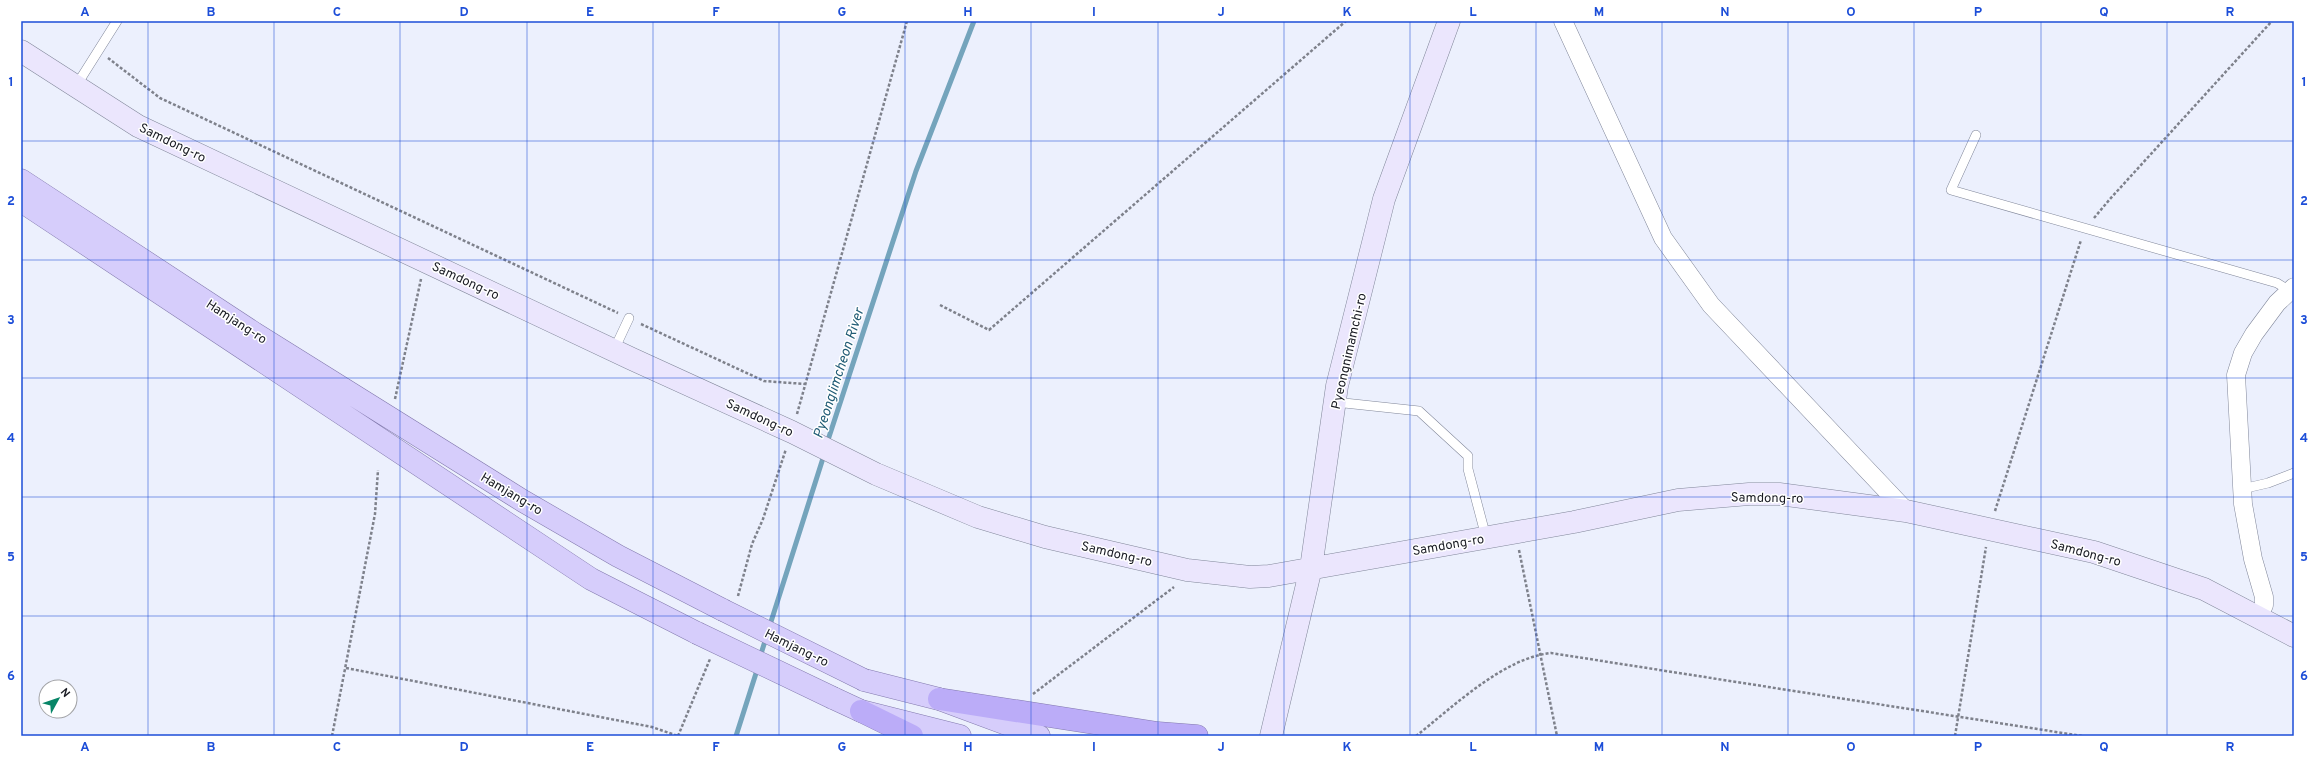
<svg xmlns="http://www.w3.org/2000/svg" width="2315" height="757" font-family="Overpass,sans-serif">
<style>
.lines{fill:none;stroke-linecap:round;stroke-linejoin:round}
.stream{stroke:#74a4bc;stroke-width:5}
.lane-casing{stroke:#81879a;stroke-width:10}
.street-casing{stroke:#81879a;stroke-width:19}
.secondary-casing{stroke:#81879a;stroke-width:23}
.primary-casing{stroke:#837aae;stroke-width:23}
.highway-casing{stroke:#837aae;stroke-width:23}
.path{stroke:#7e818b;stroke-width:2.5;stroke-dasharray:3 2;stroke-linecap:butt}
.lane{stroke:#fff;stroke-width:9}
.street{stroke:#fff;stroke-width:18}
.secondary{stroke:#ebe6fd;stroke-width:22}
.primary{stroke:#d6cdfb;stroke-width:22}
.highway{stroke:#bbacf8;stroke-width:22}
.primary-bridge-casing{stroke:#837aae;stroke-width:23;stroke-linecap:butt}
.primary-bridge{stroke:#d6cdfb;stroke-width:22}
.grid{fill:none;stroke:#1d4ed8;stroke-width:1;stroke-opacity:0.55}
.labels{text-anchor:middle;stroke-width:3;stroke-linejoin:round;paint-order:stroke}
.street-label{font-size:13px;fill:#1a1c24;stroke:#fff}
.water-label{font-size:14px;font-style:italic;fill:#215c76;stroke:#fff}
.neatline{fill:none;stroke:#1d4ed8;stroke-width:1.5}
.grid-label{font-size:13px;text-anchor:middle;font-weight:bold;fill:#1d4ed8}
</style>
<rect width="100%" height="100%" fill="#ecf0fd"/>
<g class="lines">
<!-- stream -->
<path class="stream" d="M827 443 916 171 974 21
M769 628 824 455
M760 657 766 638
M736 736 758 667"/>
<defs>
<path id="lane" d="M76 86 117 21
M1976 135 1951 190 2277 283 2290 291
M614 350 629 318
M1335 402 1419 411 1468 456V469L1486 537
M2242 489 2268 483 2294 473"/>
<path id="street" d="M1563 21 1663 238 1711 305 1906 511
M2259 616 2264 605V597L2253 559 2243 504 2236 375 2243 353 2254 334 2277 303 2294 287"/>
<path id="secondary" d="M21 51 138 126 632 359 792 432 876 474 978 517 1045 537 1187 570 1250 577 1269 576 1574 522 1678 500 1749 494H1779L1906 511 2094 552 2204 589 2294 636
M1271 736 1311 568 1337 386 1384 199 1449 21"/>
<path id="primary" d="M21 180 254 333 523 501 618 556 723 610
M21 201 591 579 697 633
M864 680 939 699 1039 736
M833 698 861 711 960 736"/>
<path id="highway" d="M939 699 1158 733 1197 736
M861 711 912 736"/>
</defs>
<!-- lane casing -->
<use href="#lane" class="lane-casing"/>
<!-- street casing -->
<use href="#street" class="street-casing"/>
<!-- secondary casing -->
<use href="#secondary" class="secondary-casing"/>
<!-- primary casing -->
<use href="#primary" class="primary-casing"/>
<!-- highway casing -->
<use href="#highway" class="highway-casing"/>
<!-- path -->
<path class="path" d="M108 58 160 98 618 313
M2094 218 2110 199 2272 21
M940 305 989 330 1346 21
M641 324 764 381 805 384
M395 399 421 279
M797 414 907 21
M1995 511 2081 240
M1519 550 1557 736
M738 596 752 544 763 519 786 449
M346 668 652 727 678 736
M1033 694 1174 587
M332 736 375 514 378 470
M678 736 710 659
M1416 736C1453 707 1503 658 1551 653L2082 736
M1955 736 1986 547"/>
<!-- lane -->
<use href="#lane" class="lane"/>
<!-- street -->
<use href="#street" class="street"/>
<!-- secondary -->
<use href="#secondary" class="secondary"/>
<!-- primary -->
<use href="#primary" class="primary"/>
<!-- highway -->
<use href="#highway" class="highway"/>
<defs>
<path id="primary-bridge" d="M723 610 864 680
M697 633 833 698"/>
</defs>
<!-- primary-bridge casing -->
<use href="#primary-bridge" class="primary-bridge-casing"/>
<!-- primary-bridge -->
<use href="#primary-bridge" class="primary-bridge"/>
</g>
<!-- grid -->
<path class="grid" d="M148 21V736M274 21V736M400 21V736M527 21V736M653 21V736M779 21V736M905 21V736M1031 21V736M1158 21V736M1284 21V736M1410 21V736M1536 21V736M1662 21V736M1788 21V736M1914 21V736M2041 21V736M2167 21V736M21 141H2294M21 260H2294M21 378H2294M21 497H2294M21 616H2294"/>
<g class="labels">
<!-- street labels -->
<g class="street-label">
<text transform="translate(173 142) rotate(26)" y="5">Samdong-ro</text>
<text transform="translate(466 280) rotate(25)" y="5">Samdong-ro</text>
<text transform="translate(237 321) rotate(33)" y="5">Hamjang-ro</text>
<text transform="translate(1348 351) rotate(-77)" y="5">Pyeongnimamchi-ro</text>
<text transform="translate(760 417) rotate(25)" y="5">Samdong-ro</text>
<text transform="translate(512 493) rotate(31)" y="5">Hamjang-ro</text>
<text transform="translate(1767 497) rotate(1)" y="5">Samdong-ro</text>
<text transform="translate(1448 544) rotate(-10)" y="5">Samdong-ro</text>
<text transform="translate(2086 552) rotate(15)" y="5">Samdong-ro</text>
<text transform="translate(1117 553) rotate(13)" y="5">Samdong-ro</text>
<text transform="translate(797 647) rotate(26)" y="5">Hamjang-ro</text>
</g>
<!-- water labels -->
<g class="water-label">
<text transform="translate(838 373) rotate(-72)" y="5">Pyeonglimcheon River</text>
</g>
</g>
<!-- border -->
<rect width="2315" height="757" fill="none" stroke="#ffffff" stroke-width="44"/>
<!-- north arrow -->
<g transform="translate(58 699) rotate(50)"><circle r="19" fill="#ffffff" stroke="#a3a4a7"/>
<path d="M0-3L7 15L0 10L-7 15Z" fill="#078567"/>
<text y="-6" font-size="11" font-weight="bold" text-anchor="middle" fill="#1a1c24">N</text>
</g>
<rect x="22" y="22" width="2271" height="713" class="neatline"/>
<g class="grid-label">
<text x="85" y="16">A</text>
<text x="211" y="16">B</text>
<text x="337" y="16">C</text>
<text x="464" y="16">D</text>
<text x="590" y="16">E</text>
<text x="716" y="16">F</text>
<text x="842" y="16">G</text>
<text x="968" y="16">H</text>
<text x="1094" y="16">I</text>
<text x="1221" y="16">J</text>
<text x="1347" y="16">K</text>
<text x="1473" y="16">L</text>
<text x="1599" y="16">M</text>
<text x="1725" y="16">N</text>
<text x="1851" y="16">O</text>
<text x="1978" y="16">P</text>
<text x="2104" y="16">Q</text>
<text x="2230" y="16">R</text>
<text x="11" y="86">1</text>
<text x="2304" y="86">1</text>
<text x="11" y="205">2</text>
<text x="2304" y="205">2</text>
<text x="11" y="324">3</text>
<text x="2304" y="324">3</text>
<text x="11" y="442">4</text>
<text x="2304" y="442">4</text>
<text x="11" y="561">5</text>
<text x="2304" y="561">5</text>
<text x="11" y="680">6</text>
<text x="2304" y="680">6</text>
<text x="85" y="751">A</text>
<text x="211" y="751">B</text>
<text x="337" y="751">C</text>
<text x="464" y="751">D</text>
<text x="590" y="751">E</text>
<text x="716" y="751">F</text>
<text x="842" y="751">G</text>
<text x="968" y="751">H</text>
<text x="1094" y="751">I</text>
<text x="1221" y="751">J</text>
<text x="1347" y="751">K</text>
<text x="1473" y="751">L</text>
<text x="1599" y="751">M</text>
<text x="1725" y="751">N</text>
<text x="1851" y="751">O</text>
<text x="1978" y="751">P</text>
<text x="2104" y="751">Q</text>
<text x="2230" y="751">R</text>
</g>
</svg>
